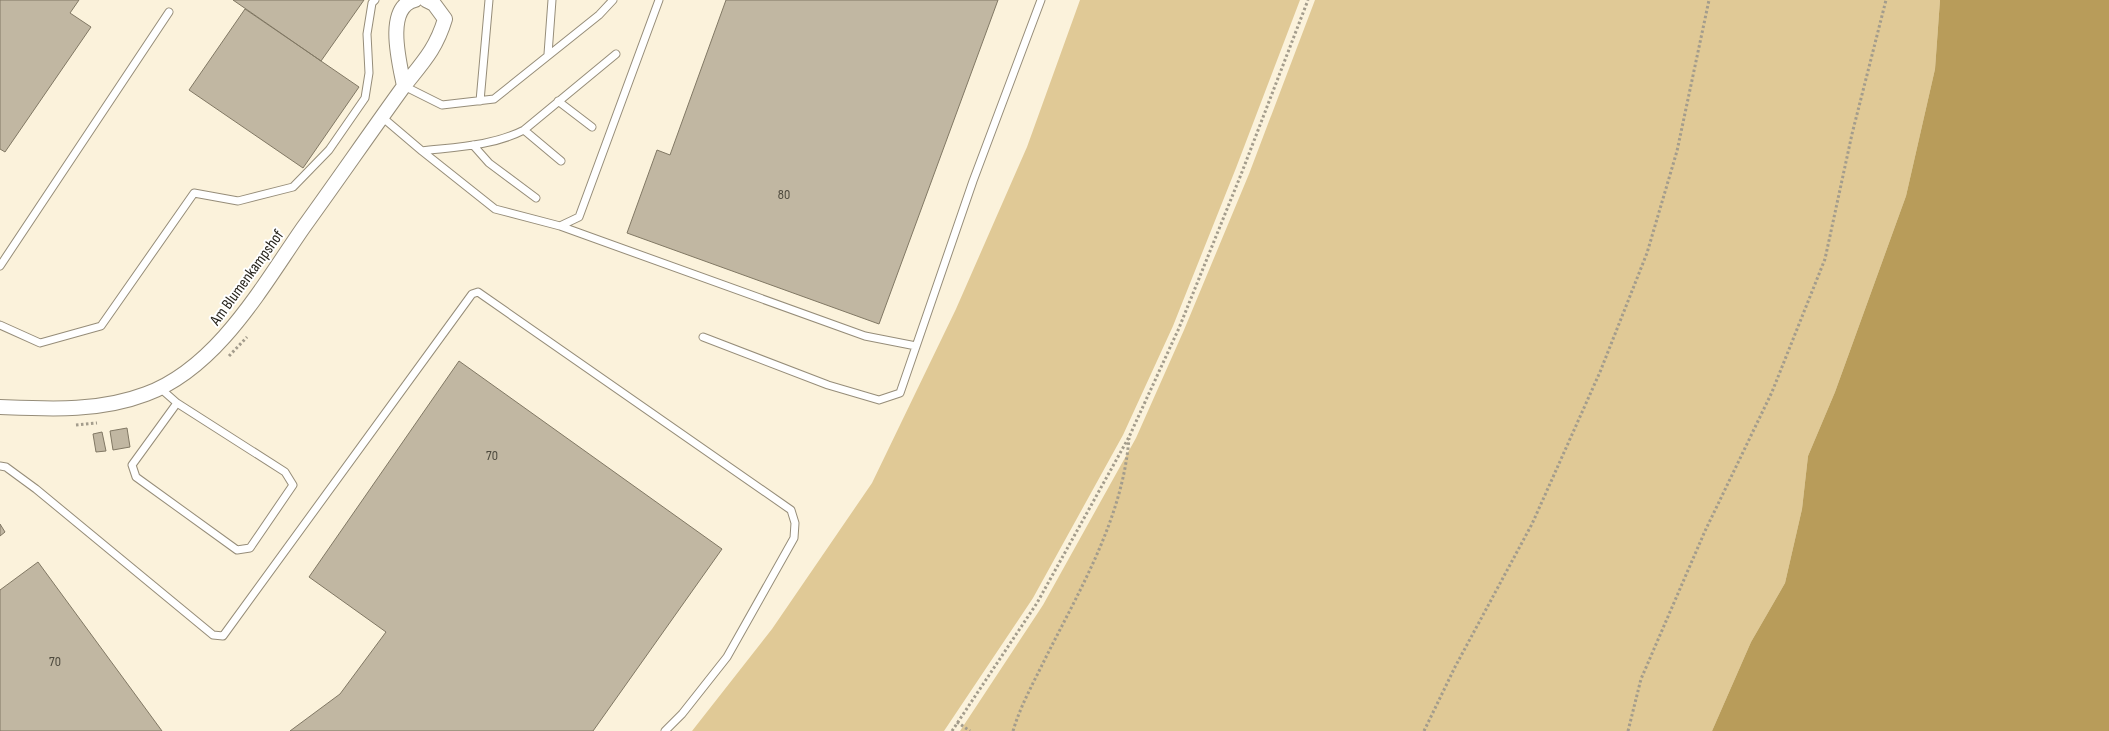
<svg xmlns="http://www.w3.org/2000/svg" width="2109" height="731" font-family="'Sofia Sans Condensed',sans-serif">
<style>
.green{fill:#e0c996}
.water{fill:#b89c5a}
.building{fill:#c1b7a2;stroke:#817864}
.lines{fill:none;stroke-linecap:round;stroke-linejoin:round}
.lane-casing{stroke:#968d79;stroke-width:9}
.street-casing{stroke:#968d79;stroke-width:16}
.path{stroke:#a39c8c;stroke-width:3;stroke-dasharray:2.5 2.5;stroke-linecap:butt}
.lane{stroke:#fff;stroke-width:7}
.street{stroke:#fff;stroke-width:14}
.labels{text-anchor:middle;stroke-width:4;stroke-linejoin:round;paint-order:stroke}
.number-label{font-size:14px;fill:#4e4a3e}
.street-label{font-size:16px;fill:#28251d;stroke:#fff}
</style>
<rect width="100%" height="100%" fill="#fbf2db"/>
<!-- green -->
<path class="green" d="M1080 0H1300L1236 168 1173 326 1123 435 1033 598 944 731H692L772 629 872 483 956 309 1027 147Z
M1315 0H1940L1935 69 1906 196 1835 392 1808 456 1802 509 1785 583 1751 642 1712 731H960L1043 605 1136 438 1184 330 1249 174Z"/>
<!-- water -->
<path class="water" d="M1940 0H2109V731H1712L1751 642 1785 583 1802 509 1808 456 1835 392 1906 196 1935 69Z"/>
<!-- building -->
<path class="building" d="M0 0H79L70 13 91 27 5 152 0 149Z
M233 0H364L321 61Z
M726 0H998L879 324 627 233 657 150 670 155Z
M245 9 359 87 303 168 189 90Z
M459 361 722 549 593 731H290L340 694 386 632 309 577Z
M127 428 130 447 113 450 110 431Z
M102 432 106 451 96 452 93 434Z
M0 524 5 532 0 536Z
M38 562 162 731H0V590Z"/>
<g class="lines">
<defs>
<path id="lane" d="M548 54 552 0
M404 86 442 105 494 99 599 15 613 0
M480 101 489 0
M558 101 592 127
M382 117 422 151C456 147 493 146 524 130L616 54
M524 130 561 161
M473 145 489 163 536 198
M422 151 495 209 560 226 579 217 659 0
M560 226 865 336 916 346
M0 266 169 12
M0 325 40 343 101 326 194 193 238 201 293 187 329 150 365 98 369 73 367 34 372 3 375 0
M703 337 828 385 879 400 900 393 973 181 1041 0
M160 388 177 403 285 472 293 485 250 548 237 550 136 477 132 465 177 403
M0 466 6 467 36 489 213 635 223 636 472 294 478 292 791 510 795 523 794 538 727 657 682 714 665 731"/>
<path id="street" d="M404 86C400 65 384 7 415 0
M0 407C49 409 99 412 146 394 217 368 262 287 303 228 337 181 370 133 404 86 423 62 436 49 445 19L434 4 426 0"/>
</defs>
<!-- lane casing -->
<use href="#lane" class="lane-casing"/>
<!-- street casing -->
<use href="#street" class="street-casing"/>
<!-- path -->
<path class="path" d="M229 356 247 337
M76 425 97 423
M957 722 970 731
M952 731 1037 603 1129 437 1179 328 1242 172 1308 0
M1013 731C1021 704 1035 680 1047 655 1082 586 1123 516 1129 438
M1424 731 1455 667 1532 524 1600 372 1647 253 1677 151 1709 0
M1628 731 1641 679 1705 531 1772 392 1825 259 1852 134 1886 0"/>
<!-- lane -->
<use href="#lane" class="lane"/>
<!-- street -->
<use href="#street" class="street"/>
</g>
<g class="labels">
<!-- number labels -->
<g class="number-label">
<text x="784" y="199">80</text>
<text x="492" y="460">70</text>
<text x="55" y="666">70</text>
</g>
<!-- street labels -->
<g class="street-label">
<text transform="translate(246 277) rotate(-54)" y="6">Am Blumenkampshof</text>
</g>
</g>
</svg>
